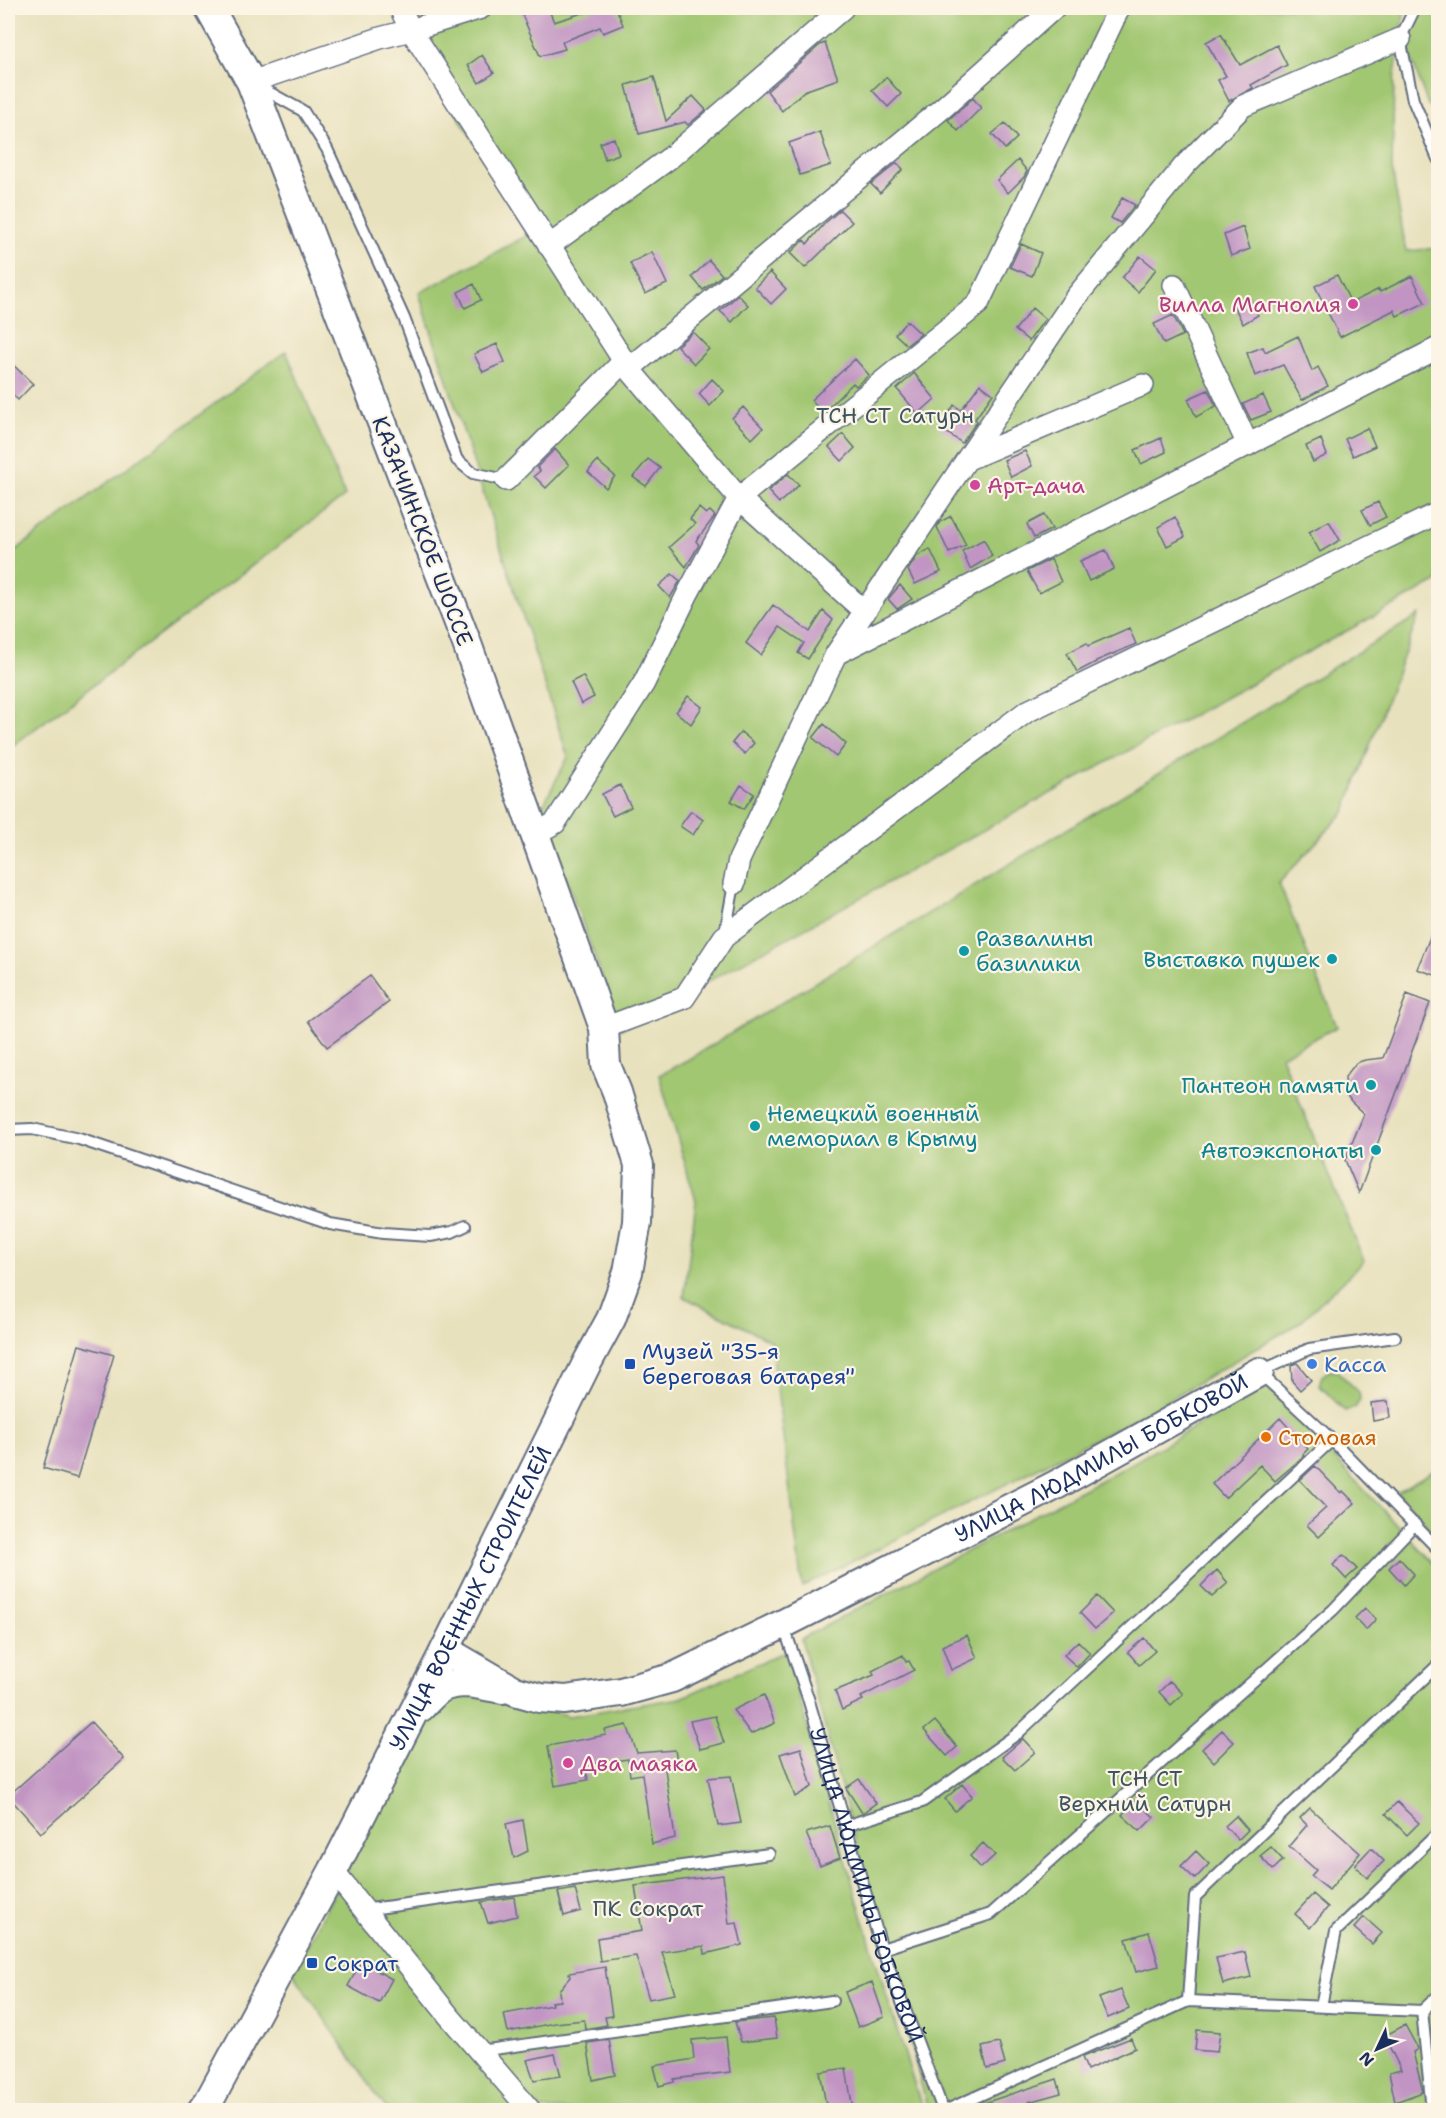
<svg xmlns="http://www.w3.org/2000/svg" width="1446" height="2118" font-family="'Shantell Sans',sans-serif">
<style>
.green{fill:#a2c772;stroke:#5e7b68;stroke-width:1.5}
.building{fill:#c194c3}
.lines{fill:none;stroke-linecap:round;stroke-linejoin:round}
.service-casing{stroke:#636d7f;stroke-width:14}
.minor-casing{stroke:#636d7f;stroke-width:24}
.secondary-casing{stroke:#636d7f;stroke-width:32}
.service{stroke:#fff;stroke-width:10}
.minor{stroke:#fff;stroke-width:21}
.secondary{stroke:#fff;stroke-width:28}
.hotel-dot{fill:#d1479c;stroke:#fcf5e5;stroke-width:2}
.culture-dot{fill:#0f9aa8;stroke:#fcf5e5;stroke-width:2}
.transit-dot{fill:#1a4fb4;stroke:#fcf5e5;stroke-width:2}
.shop-dot{fill:#3f7fe0;stroke:#fcf5e5;stroke-width:2}
.food-dot{fill:#e8710a;stroke:#fcf5e5;stroke-width:2}
.labels{text-anchor:middle;stroke-width:4.5;stroke-linejoin:round;paint-order:stroke}
.hotel-label{font-size:22px;fill:#b23c85;stroke:#fcf5e5;text-anchor:start}
.park-label{font-size:22px;fill:#3d5563;stroke:#fcf5e5}
.street-label{font-size:22px;fill:#1b2f5e;stroke:#fcf5e5}
.culture-label{font-size:22px;fill:#0d838f;stroke:#fcf5e5;text-anchor:end}
.transit-label{font-size:22px;fill:#164399;stroke:#fcf5e5;text-anchor:start}
.shop-label{font-size:22px;fill:#366cbe;stroke:#fcf5e5;text-anchor:start}
.food-label{font-size:22px;fill:#c56008;stroke:#fcf5e5;text-anchor:start}
</style>
<rect width="100%" height="100%" fill="#fcf5e5"/>
<filter id="ink" filterUnits="userSpaceOnUse"><feTurbulence type="fractalNoise" baseFrequency=".0167" numOctaves="2"/><feDisplacementMap in="SourceGraphic" scale="12" xChannelSelector="R" yChannelSelector="G"/><feConvolveMatrix kernelMatrix="1 2 1 2 8 2 1 2 1" color-interpolation-filters="sRGB"/></filter>
<filter id="wash" filterUnits="userSpaceOnUse"><feTurbulence type="fractalNoise" baseFrequency=".008" numOctaves="4" result="noise"/><feDisplacementMap in="SourceGraphic" scale="24" xChannelSelector="R" yChannelSelector="G"/><feGaussianBlur stdDeviation="1.35" result="paint"/><feColorMatrix in="noise" values="0 0 0 0 0 0 0 0 0 0 0 0 0 0 0 0 0 1.4 0 .05"/><feComposite in="paint" operator="in"/></filter>
<g filter="url(#wash)">
<rect width="100%" height="100%" fill="#e8e1bd"/>
<!-- green -->
<path class="green" d="M394 8H1405L1394 81 1392 169 1406 251 1438 248V581L621 1029 541 809 568 757 419 293 530 234 410 37Z
M1421 8H1438V110L1428 105 1405 41Z
M286 351 345 496 8 749V556Z
M1419 615 1345 811 1279 883 1337 1027 1281 1056 1364 1261 1299 1323 1143 1415 802 1587 771 1341 684 1297 696 1201 659 1075 689 1059Z
M1329 1371H1337L1359 1392 1360 1399 1355 1408 1345 1411 1319 1385 1322 1376Z
M1266 1386 1438 1568V2110H928L801 1639 1129 1465Z
M1438 1468V1537L1397 1492Z
M786 1651C829 1805 873 1959 923 2110H387L293 1973 453 1666 495 1692 569 1716 681 1698Z"/>
<g id="blocks">
<!-- building -->
<path class="building" d="M519 8H548L554 22 598 8H616L623 25 603 33 600 27 562 42 565 49 540 56Z
M1221 34 1240 65 1277 45 1287 65 1251 85 1253 88 1229 101 1218 80 1226 76 1206 42Z
M825 43 838 79 804 91 782 111 767 91 820 45Z
M482 55 494 73 479 83 468 65Z
M654 77 666 121 693 96 706 110 688 125 685 122 639 134 626 85Z
M886 77 901 94 888 107 872 90Z
M973 98 981 108 958 131 948 120Z
M1005 123 1017 138 1005 149 992 134Z
M820 132 831 165 800 175 789 143Z
M614 138 619 154 605 159 600 143Z
M1018 160 1027 171 1024 177 1008 193 997 180Z
M897 163 903 169 880 193 871 184Z
M1122 198 1135 205 1120 223 1111 218Z
M840 210 852 222 805 268 790 253 804 240 807 244 825 223Z
M1243 227 1250 249 1231 256 1224 235Z
M1021 244 1041 253 1032 276 1010 267Z
M652 252 667 284 645 294 630 263Z
M1140 256 1156 269 1138 292 1122 278Z
M709 260 722 275 703 290 692 277Z
M770 272 786 289 771 304 755 287Z
M1337 275 1351 303 1379 289 1380 292 1412 276 1425 303 1397 316 1394 310 1340 337 1315 286Z
M474 284 481 300 465 308 458 292Z
M738 295 748 305 732 322 720 311Z
M1249 297 1258 315 1243 324 1234 306Z
M1032 308 1045 319 1029 341 1015 330Z
M1173 315 1183 335 1164 344 1154 324Z
M907 321 921 334 907 345 895 334Z
M693 332 709 349 694 364 677 346Z
M1298 336 1312 371 1318 367 1328 386 1302 400 1283 365 1255 376 1247 353 1263 347 1265 352Z
M497 344 505 362 483 372 474 354Z
M855 359 869 375 856 386 853 383 823 413 811 400Z
M8 360 33 384 18 400 8 390Z
M914 373 935 399 918 414 897 389Z
M712 379 724 391 710 406 699 394Z
M980 384 993 394 975 419 977 421 962 443 940 428 954 405 961 410Z
M1208 390 1216 406 1196 417 1188 399Z
M1263 395 1271 412 1251 420 1243 404Z
M743 407 763 428 752 439 732 418Z
M1367 428 1375 446 1353 456 1345 439Z
M843 434 855 448 842 461 829 447Z
M1161 438 1166 452 1141 464 1135 450Z
M1321 439 1327 455 1313 462 1306 446Z
M555 449 569 465 546 488 534 476 540 471 537 467Z
M1025 451 1032 466 1011 477 1004 460Z
M648 459 660 468 646 486 633 477Z
M597 461 615 476 606 488 588 472Z
M788 474 799 485 779 503 768 491Z
M1378 502 1386 517 1370 525 1362 510Z
M699 508 706 514 710 511 715 516 696 541 699 545 686 567 669 547 695 524 690 519Z
M1044 515 1052 529 1034 538 1027 524Z
M951 516 966 545 949 553 937 527 940 522Z
M1175 517 1185 537 1167 546 1158 527Z
M1329 521 1340 540 1320 552 1309 532Z
M984 539 992 556 970 569 962 551Z
M930 549 941 572 915 584 908 570 917 556Z
M1106 550 1114 569 1089 581 1080 561Z
M1051 559 1061 582 1039 593 1027 571Z
M672 574 680 581 670 598 659 586Z
M900 585 912 599 897 609 888 599Z
M773 605 810 632 823 611 833 620 808 659 798 653 804 643 780 627 761 655 746 643Z
M1129 628 1136 644 1096 661V662L1077 672 1067 653 1087 643 1088 646Z
M583 676 594 697 581 704 571 682Z
M688 696 702 707 691 724 676 712Z
M824 724 846 744 836 757 813 738Z
M741 732 754 743 745 754 732 743Z
M620 785 631 807 613 816 602 794Z
M741 785 754 794 744 809 731 801Z
M691 811 703 820 693 835 680 826Z
M1438 918V976L1417 969Z
M370 976 389 1002 327 1047 308 1021Z
M1407 994 1430 1003 1359 1193 1345 1160 1364 1114 1351 1102 1346 1095 1345 1077 1356 1063 1365 1060 1383 1058Z
M79 1345 114 1355 77 1478 43 1468Z
M1297 1363 1311 1380 1300 1390 1292 1381 1291 1365Z
M1388 1401 1390 1418 1373 1421 1371 1403Z
M1280 1418 1308 1449 1303 1454 1304 1456 1275 1481 1260 1465 1225 1498 1212 1484Z
M1315 1466 1341 1493 1343 1491 1355 1503 1319 1537 1307 1525 1326 1508 1300 1480Z
M1343 1555 1357 1569 1346 1579 1333 1565Z
M1399 1558 1414 1574 1404 1585 1389 1568Z
M1217 1570 1228 1583 1212 1597 1201 1586Z
M1097 1596 1113 1613 1095 1629 1080 1613Z
M1365 1608 1376 1619 1366 1630 1355 1618Z
M967 1635 977 1658 951 1670 942 1646Z
M1144 1638 1155 1651 1139 1665 1128 1652Z
M1078 1641 1090 1653 1077 1667 1064 1655Z
M903 1655 906 1662 909 1661 914 1670 861 1697 863 1700 842 1710 835 1691 874 1675 872 1671Z
M1170 1681 1183 1694 1171 1705 1159 1692Z
M764 1695 775 1723 751 1734 733 1710Z
M715 1716 724 1743 700 1749 690 1721Z
M935 1721 957 1747 947 1756 924 1730Z
M91 1722 124 1759 41 1833 8 1796Z
M627 1725 637 1753 675 1750 678 1767 665 1769 675 1838 652 1844 642 1774 630 1776 628 1759 585 1765 588 1780 555 1786 548 1746 606 1735 605 1730Z
M1222 1730 1234 1742 1214 1762 1202 1749Z
M1023 1739 1035 1752 1015 1770 1002 1757Z
M801 1748 812 1787 795 1797 780 1754Z
M731 1776 741 1823 718 1826 708 1778Z
M859 1779 876 1803 862 1813 846 1788Z
M962 1784 972 1796 955 1811 945 1799Z
M1135 1800 1154 1817 1140 1831 1122 1815Z
M1397 1802 1419 1823 1407 1835 1386 1814Z
M1310 1808 1360 1853 1329 1890 1311 1876 1316 1870 1289 1846 1307 1825 1300 1818Z
M1236 1816 1248 1830 1238 1840 1225 1826Z
M523 1820 528 1851 514 1858 506 1824Z
M830 1826 840 1858 820 1866 806 1833Z
M983 1843 995 1855 981 1868 970 1856Z
M1271 1847 1283 1860 1273 1870 1260 1856Z
M1371 1848 1384 1861 1367 1878 1355 1865Z
M1196 1851 1209 1864 1195 1879 1181 1866Z
M723 1875 729 1924 737 1923 742 1945 705 1954 704 1946 662 1952 675 1994 649 1999 636 1956 600 1961 597 1938 642 1931 635 1886Z
M575 1889 581 1911 564 1916 558 1892Z
M1313 1894 1328 1907 1310 1928 1295 1914Z
M514 1897 517 1916 488 1923 481 1902Z
M1364 1917 1382 1933 1372 1944 1354 1928Z
M1149 1932 1159 1966 1136 1972 1126 1939Z
M1245 1952 1251 1977 1223 1984 1216 1958Z
M361 1962 392 1979 379 2003 348 1986Z
M605 1967 612 2016 605 2017 607 2025 585 2029 584 2020 555 2023 508 2032 504 2014 552 2005 551 2002 560 2001 559 1990 570 1977 569 1973Z
M872 1982 884 2017 858 2027 845 1992Z
M1121 1990 1129 2009 1108 2018 1099 1998Z
M774 2018 777 2038 741 2042 735 2022Z
M1405 2025 1418 2049 1413 2052 1423 2092 1395 2102 1389 2073 1401 2070 1384 2036Z
M1197 2030 1220 2032 1217 2052 1195 2050Z
M726 2037 730 2072 674 2079V2082L659 2086 654 2066 694 2059 692 2040Z
M1131 2038 1135 2048 1087 2070 1082 2057Z
M609 2040 615 2075 593 2080 587 2043Z
M999 2043 1005 2064 987 2069 982 2047Z
M555 2054 561 2076 534 2080 527 2060Z
M846 2068 853 2110H827L820 2072Z
M1057 2079 1061 2093 1028 2102 1030 2108 1023 2110H968L975 2106Z"/>
</g>
</g>
<g filter="url(#ink)">
<use href="#blocks" fill-opacity="0" stroke="#636d7f" stroke-width="1.5"/>
<g class="lines">
<defs>
<g id="service">
<path d="M1415 8 1400 39 1413 100 1438 159"/>
<path d="M258 86 303 111 327 149 404 318 457 460 473 473 506 480"/>
<path d="M725 934 734 884"/>
<path d="M8 1130 32 1129 79 1139 330 1224 383 1233 430 1236 452 1232 465 1226"/>
<path d="M1395 1337 1309 1349 1259 1372 1332 1440 1438 1549"/>
<path id="s1" d="M783 1624 808 1698 882 1949 943 2110"/>
<path d="M845 1826 922 1802 1017 1734 1332 1440"/>
<path d="M363 1910 769 1854"/>
<path d="M882 1949 991 1914 1333 1610 1415 1524"/>
<path d="M1188 2001 1195 1897 1438 1665"/>
<path d="M1321 2006 1336 1931 1438 1833"/>
<path d="M1422 2011 1432 2110"/>
<path d="M480 2051 832 2001"/>
<path d="M947 2110 1188 2001 1422 2011 1438 1996"/>
</g>
<path id="minor" d="M400 8 411 30 629 369 739 498 865 612
M251 82 380 38 411 30 481 8
M549 246 671 157 843 8
M1174 285 1248 445
M629 369 945 106 1054 8
M968 459 1143 385
M506 480 624 361
M840 652 1438 348
M535 834 555 823 644 683 688 593 739 498 978 304 1119 8
M734 884 739 860 836 654 1076 297 1185 165 1243 106 1400 39
M604 1028 684 998 724 937 1026 712 1438 513
M333 1871 449 2016 530 2110"/>
<g id="secondary">
<path id="s2" d="M445 1650 515 1691 540 1698 565 1700 621 1692 672 1678 783 1624 1056 1485 1259 1372"/>
<path d="M421 1707C428 1700 436 1689 446 1686 463 1679 487 1687 503 1689"/>
<path id="s3" d="M202 2110 209 2101 333 1871 445 1650 587 1363 611 1319 628 1272 637 1222 639 1165 617 1092 606 1065 604 1028 466 641 251 82 209 8"/>
</g>
</defs>
<!-- service casing -->
<use href="#service" class="service-casing"/>
<!-- minor casing -->
<use href="#minor" class="minor-casing"/>
<!-- secondary casing -->
<use href="#secondary" class="secondary-casing"/>
<!-- service -->
<use href="#service" class="service"/>
<!-- minor -->
<use href="#minor" class="minor"/>
<!-- secondary -->
<use href="#secondary" class="secondary"/>
</g>
</g>
<!-- markers -->
<g class="hotel-dot">
<circle cx="1353" cy="304" r="6"/>
<circle cx="975" cy="485" r="6"/>
<circle cx="568" cy="1763" r="6"/>
</g>
<g class="culture-dot">
<circle cx="964" cy="951" r="6"/>
<circle cx="1332" cy="959" r="6"/>
<circle cx="1371" cy="1085" r="6"/>
<circle cx="755" cy="1126" r="6"/>
<circle cx="1376" cy="1150" r="6"/>
</g>
<g class="transit-dot">
<rect x="624" y="1358" width="12" height="12" rx="3"/>
<rect x="306" y="1957" width="12" height="12" rx="3"/>
</g>
<circle class="shop-dot" cx="1312" cy="1364" r="6"/>
<circle class="food-dot" cx="1266" cy="1437" r="6"/>
<g class="labels">
<!-- hotel labels -->
<g class="hotel-label">
<text x="1341" y="312" text-anchor="end">Вилла Магнолия</text>
<text x="987" y="493">Арт-дача</text>
<text x="580" y="1771">Два маяка</text>
</g>
<!-- park labels -->
<g class="park-label">
<text x="895" y="423">ТСН СТ Сатурн</text>
<text x="1145" y="1786">ТСН СТ<tspan x="1145" dy="25">Верхний Сатурн</tspan></text>
<text x="648" y="1916">ПК Сократ</text>
</g>
<!-- street labels -->
<g class="street-label">
<text transform="translate(423 531) rotate(69)" y="8">КАЗАЧИНСКОЕ ШОССЕ</text>
<text dy="8" stroke="none"><textPath href="#s2" startOffset="724">УЛИЦА ЛЮДМИЛЫ БОБКОВОЙ</textPath></text>
<text dy="8" stroke="none"><textPath href="#s3" startOffset="578">УЛИЦА ВОЕННЫХ СТРОИТЕЛЕЙ</textPath></text>
<text dy="8" stroke="none"><textPath href="#s1" startOffset="274">УЛИЦА ЛЮДМИЛЫ БОБКОВОЙ</textPath></text>
</g>
<!-- culture labels -->
<g class="culture-label">
<text x="976" y="946" text-anchor="start">Развалины<tspan x="976" dy="25">базилики</tspan></text>
<text x="1320" y="967">Выставка пушек</text>
<text x="1359" y="1093">Пантеон памяти</text>
<text x="767" y="1121" text-anchor="start">Немецкий военный<tspan x="767" dy="25">мемориал в Крыму</tspan></text>
<text x="1364" y="1158">Автоэкспонаты</text>
</g>
<!-- transit labels -->
<g class="transit-label">
<text x="642" y="1359">Музей "35-я<tspan x="642" dy="25">береговая батарея"</tspan></text>
<text x="324" y="1971">Сократ</text>
</g>
<!-- shop labels -->
<g class="shop-label">
<text x="1324" y="1372">Касса</text>
</g>
<!-- food labels -->
<g class="food-label">
<text x="1278" y="1445">Столовая</text>
</g>
</g>
<!-- margin -->
<rect width="1446" height="2118" fill="none" stroke="#fcf5e5" stroke-width="30"/>
<!-- north arrow -->
<g transform="translate(1377 2049) rotate(226)" stroke="#fcf5e5" stroke-width="4.5" paint-order="stroke">
<path d="M0-4.5L10 22L0 15L-10 22Z" fill="#1b2f5e"/>
<text y="-9" font-size="16" font-weight="bold" text-anchor="middle" fill="#1b2f5e">N</text>
</g>
</svg>
